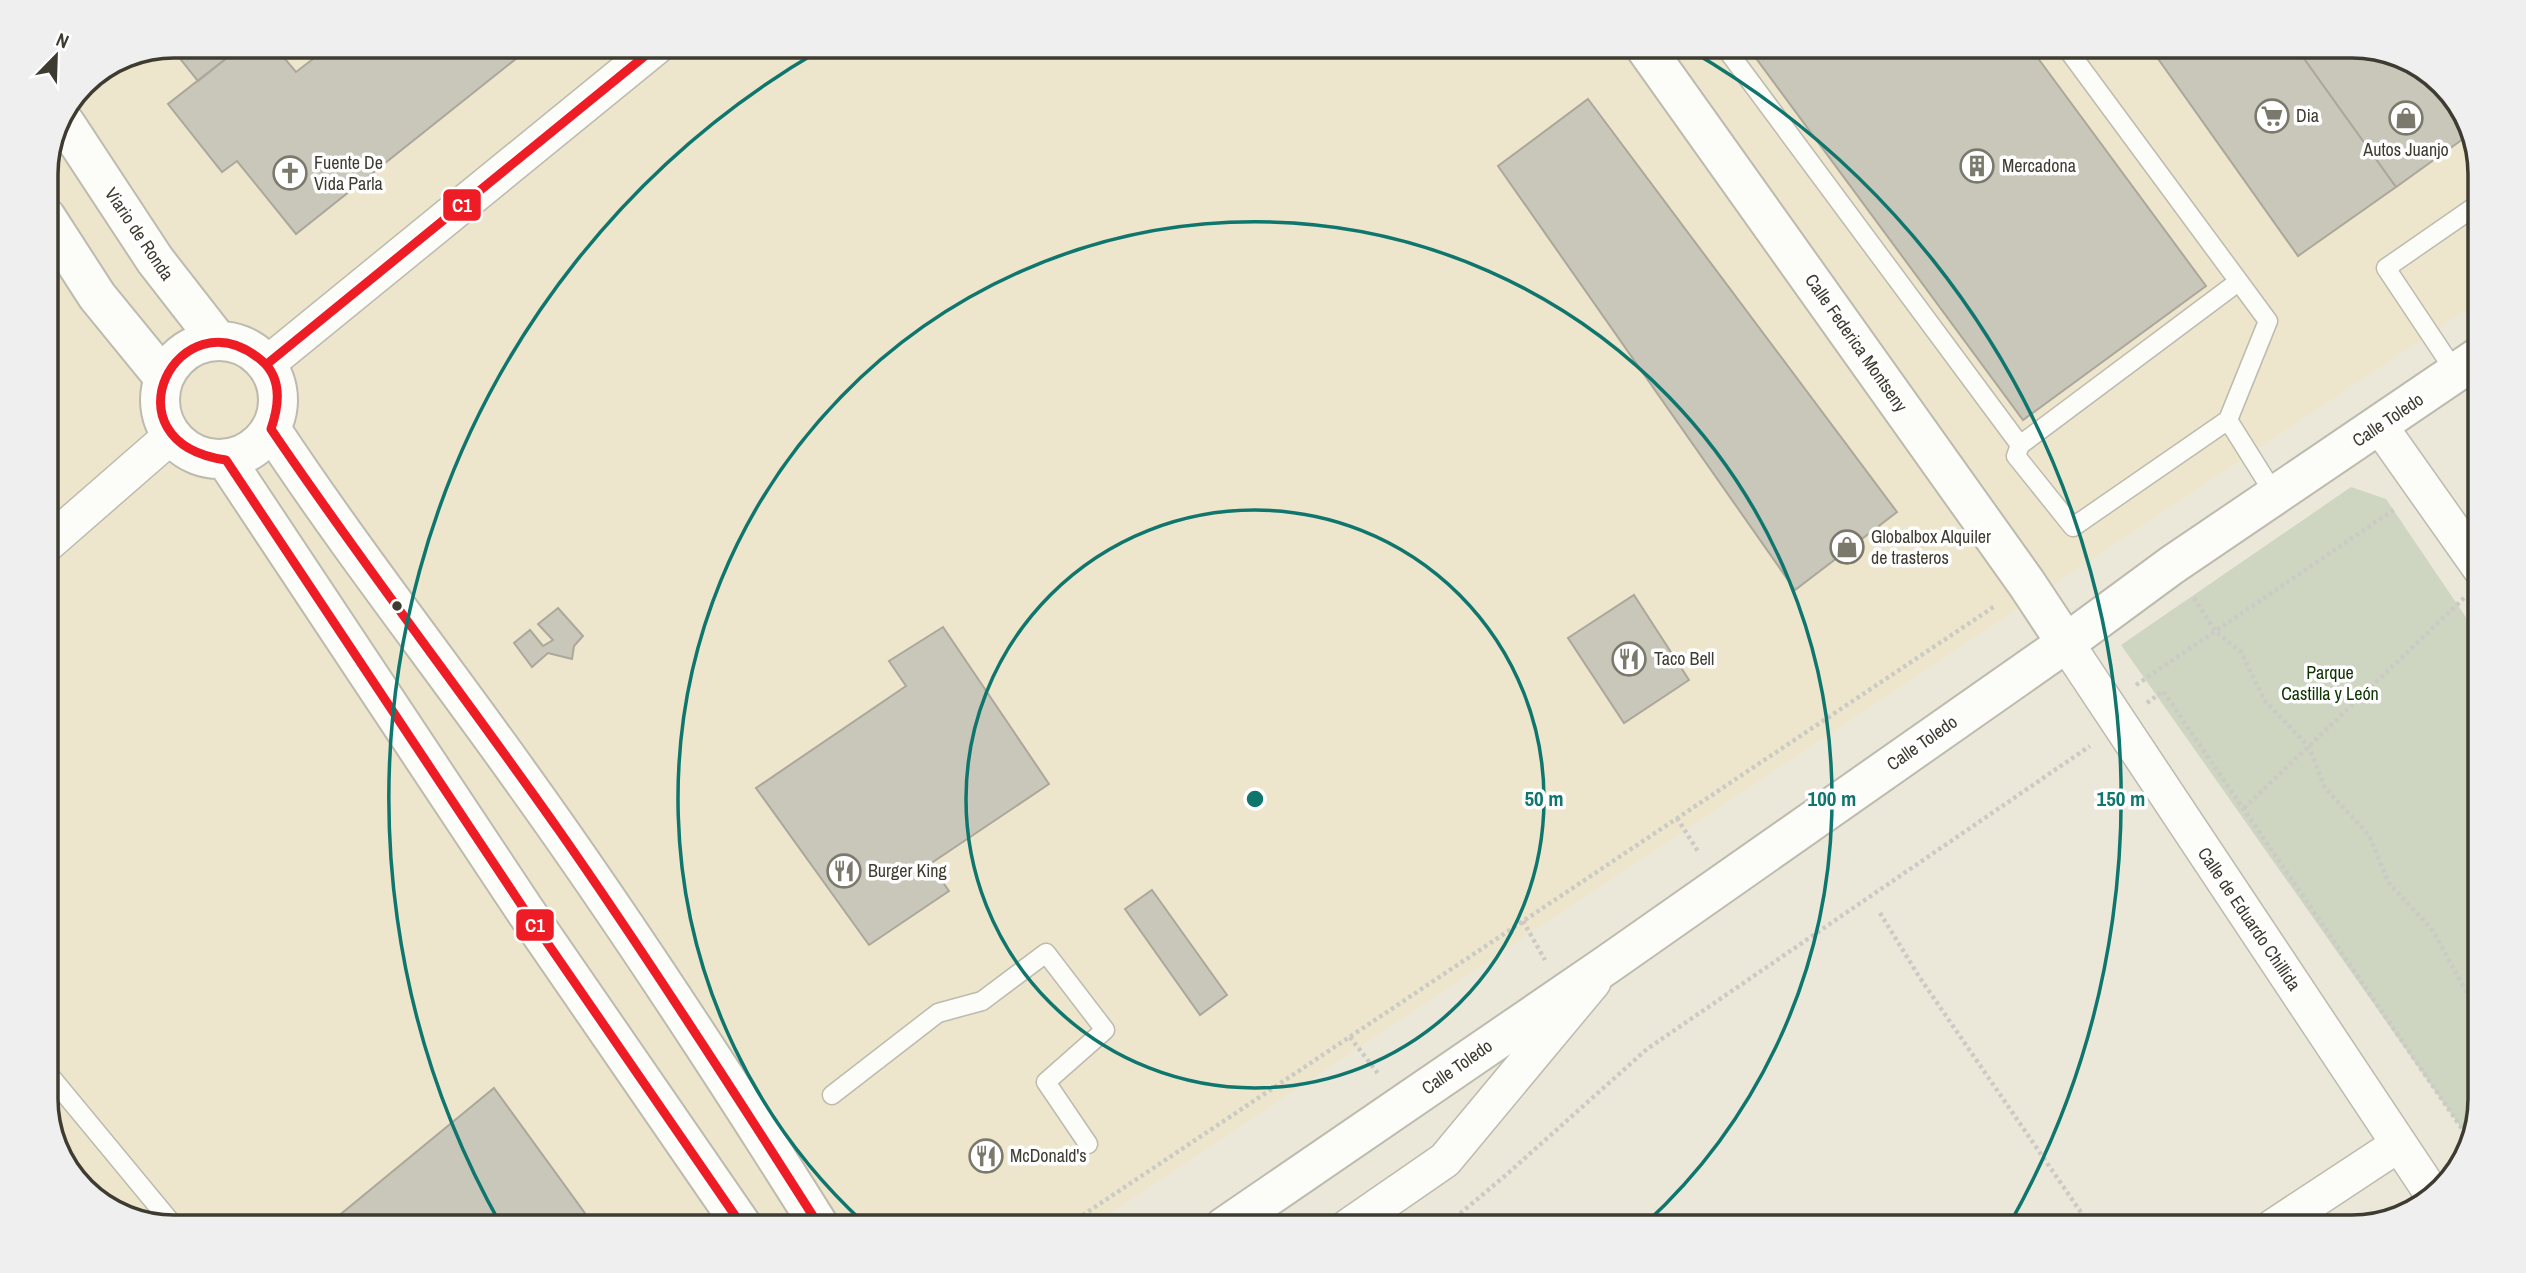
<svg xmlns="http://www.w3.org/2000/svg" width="2526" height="1273" font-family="'Archivo Narrow',sans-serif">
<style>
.built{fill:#ede6cc}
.green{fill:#ced6c2}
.building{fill:#c9c6ba;stroke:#aba79b;stroke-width:2}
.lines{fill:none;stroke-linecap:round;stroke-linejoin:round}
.lane-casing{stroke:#bdbaae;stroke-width:21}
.street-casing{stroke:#bdbaae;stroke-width:38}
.secondary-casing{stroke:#bdbaae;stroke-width:42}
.path{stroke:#cbcac5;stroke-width:4.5;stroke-dasharray:3.5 3.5;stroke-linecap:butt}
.lane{stroke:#fcfcf9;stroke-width:18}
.street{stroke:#fcfcf9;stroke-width:35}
.secondary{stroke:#fcfcf9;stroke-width:38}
.bus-1-casing{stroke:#fff;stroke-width:14}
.bus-1{stroke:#ee1c25;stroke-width:9}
.ring{fill:none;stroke:#0f766e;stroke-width:3.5}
.bus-dot{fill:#3e3c31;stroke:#fff;stroke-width:2.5}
.labels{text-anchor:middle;stroke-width:7;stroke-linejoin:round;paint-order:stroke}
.poi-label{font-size:18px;fill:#3e3c31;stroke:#fff;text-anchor:start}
.street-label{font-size:18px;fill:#3e3c31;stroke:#fff}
.park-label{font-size:18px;fill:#0f3300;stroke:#fff}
.rim{fill:none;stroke:#3e3c31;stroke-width:3.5}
.centre{fill:#0f766e;stroke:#fff;stroke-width:3.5}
.ring-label{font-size:21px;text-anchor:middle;font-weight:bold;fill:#0f766e;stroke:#fff;stroke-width:7;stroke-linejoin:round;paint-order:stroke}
.line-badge{stroke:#fff;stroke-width:2.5}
.badge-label{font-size:19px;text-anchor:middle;font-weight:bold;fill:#fff}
</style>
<rect width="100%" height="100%" fill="#ece8d9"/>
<!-- built -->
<path class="built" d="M174 46H2352L2409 59 2459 103 2480 166V301L1089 1227H174L117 1214 67 1171 46 1108V166L83 83 125 55Z"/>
<!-- green -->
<path class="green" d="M2351 487 2386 499 2480 638V1099L2471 1142 2121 645Z"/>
<!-- building -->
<path class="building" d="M170 46H242L198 81Z
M242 46H274L296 72 330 46H532L296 234 237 161 222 172 168 104Z
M1747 46H2029L2206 286 2023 420Z
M2149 46H2295L2396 187 2298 256Z
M2295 46H2352L2409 59 2459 103 2470 134 2396 187Z
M1588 99 1897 512 1795 590 1498 166Z
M46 296 53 307 46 312Z
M1634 595 1689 680 1624 723 1568 638Z
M558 608 583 636 574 646 572 659 548 653 532 667 514 643 530 630 543 646 553 640 538 624Z
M943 627 1049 784 930 864 949 891 869 945 756 788 906 686 889 661Z
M1152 890 1227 995 1200 1015 1125 909Z
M494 1088 595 1227H325Z
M57 1140 96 1196 67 1171Z"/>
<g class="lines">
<defs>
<path id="lane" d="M1724 46 2020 445 2016 456 2073 527 2228 420 2268 321 2065 46
M2456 373 2386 268 2480 203
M2228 420 2275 495
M2020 445 2238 282
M46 1071 175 1227
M832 1095 938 1013 982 1001 1046 953 1105 1030 1046 1082 1088 1144"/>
<path id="street" d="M267 364 657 46
M2379 425 2480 568
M46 545 171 436
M2066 643 2433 1195
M1348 1227 1445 1160 1593 982
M2273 1227 2399 1144"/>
<path id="secondary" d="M1644 46 2027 584 2066 643
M65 123 155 260 218 341
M46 217 97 296 164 378
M160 400a59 59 0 1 1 118 0a59 59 0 1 1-118 0Z
M271 429C349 547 436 658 518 773 624 920 724 1074 820 1227
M226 460 524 909 743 1227
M1224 1227 1608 964 2066 643 2172 565 2480 356"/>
</defs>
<!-- lane casing -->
<use href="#lane" class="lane-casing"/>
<!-- street casing -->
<use href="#street" class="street-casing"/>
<!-- secondary casing -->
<use href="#secondary" class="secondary-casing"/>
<!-- path -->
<path class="path" d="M2194 598 2216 632 2241 652 2265 701 2309 747 2325 788 2369 835 2388 882 2433 931 2468 995 2480 1009
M2136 685 2395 509
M2147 703 2163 691 2471 1142
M2244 808 2464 598
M1677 818 1699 853
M1880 913 1920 978 2091 1227
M1523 921 1545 960
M1350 1037 1379 1075
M1065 1227 1995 606
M1444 1227 1506 1175 1647 1049 2090 746"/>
<!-- lane -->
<use href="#lane" class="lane"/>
<!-- street -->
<use href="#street" class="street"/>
<!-- secondary -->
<use href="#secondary" class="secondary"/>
<defs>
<path id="bus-1" d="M267 364 657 46
M743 1227 524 909 226 460C101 442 179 292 261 360 283 378 279 406 271 429 363 565 464 695 558 829 649 959 735 1093 820 1227"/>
</defs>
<!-- bus-1 casing -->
<use href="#bus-1" class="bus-1-casing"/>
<!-- bus-1 -->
<use href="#bus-1" class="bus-1"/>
</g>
<!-- distance rings -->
<g class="ring">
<circle cx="1255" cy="799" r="289"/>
<path d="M865 1224A577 577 0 1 1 1645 1224"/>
<path d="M501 1225A866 866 0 0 1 822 49M1688 49A866 866 0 0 1 2009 1225"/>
</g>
<!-- icons -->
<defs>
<symbol id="supermarket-ring" viewBox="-11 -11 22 22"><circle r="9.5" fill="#fff" stroke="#7b786c" stroke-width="1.5"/><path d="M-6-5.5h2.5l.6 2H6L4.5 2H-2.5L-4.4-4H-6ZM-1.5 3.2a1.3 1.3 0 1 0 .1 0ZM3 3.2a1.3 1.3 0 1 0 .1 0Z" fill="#7b786c"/></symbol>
<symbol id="shop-ring" viewBox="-11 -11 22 22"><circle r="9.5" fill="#fff" stroke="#7b786c" stroke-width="1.5"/><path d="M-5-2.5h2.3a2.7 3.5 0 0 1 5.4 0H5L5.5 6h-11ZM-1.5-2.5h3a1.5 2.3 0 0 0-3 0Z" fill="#7b786c"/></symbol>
<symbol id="building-ring" viewBox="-11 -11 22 22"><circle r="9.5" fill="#fff" stroke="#7b786c" stroke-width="1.5"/><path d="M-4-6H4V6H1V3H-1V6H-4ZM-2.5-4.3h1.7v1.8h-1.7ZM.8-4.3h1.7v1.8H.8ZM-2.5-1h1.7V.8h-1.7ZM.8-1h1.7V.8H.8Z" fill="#7b786c"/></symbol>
<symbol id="church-ring" viewBox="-11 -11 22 22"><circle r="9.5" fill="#fff" stroke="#7b786c" stroke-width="1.5"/><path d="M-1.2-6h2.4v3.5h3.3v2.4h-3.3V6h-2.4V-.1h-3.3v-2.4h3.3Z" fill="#7b786c"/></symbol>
<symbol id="restaurant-ring" viewBox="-11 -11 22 22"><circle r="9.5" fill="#fff" stroke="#7b786c" stroke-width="1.5"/><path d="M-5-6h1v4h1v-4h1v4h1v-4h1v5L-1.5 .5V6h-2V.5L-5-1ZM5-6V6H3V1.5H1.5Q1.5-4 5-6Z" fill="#7b786c"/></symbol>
</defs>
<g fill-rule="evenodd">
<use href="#supermarket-ring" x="2253" y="97" width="38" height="38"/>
<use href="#shop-ring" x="2387" y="99" width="38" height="38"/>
<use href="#building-ring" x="1958" y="147" width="38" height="38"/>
<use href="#church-ring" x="271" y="154" width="38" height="38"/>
<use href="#shop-ring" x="1828" y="528" width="38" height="38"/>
<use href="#restaurant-ring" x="1610" y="640" width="38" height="38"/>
<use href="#restaurant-ring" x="825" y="852" width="38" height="38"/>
<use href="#restaurant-ring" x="967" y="1137" width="38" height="38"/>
</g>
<!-- markers -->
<circle class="bus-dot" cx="397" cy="606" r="6"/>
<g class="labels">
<!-- poi labels -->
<g class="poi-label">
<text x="2296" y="122">Dia</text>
<text x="2406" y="156" text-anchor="middle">Autos Juanjo</text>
<text x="314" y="169">Fuente De<tspan x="314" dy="21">Vida Parla</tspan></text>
<text x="2002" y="172">Mercadona</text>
<text x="1871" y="543">Globalbox Alquiler<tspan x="1871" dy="21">de trasteros</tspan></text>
<text x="1654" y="665">Taco Bell</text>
<text x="868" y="877">Burger King</text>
<text x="1010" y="1162">McDonald's</text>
</g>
<!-- street labels -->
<g class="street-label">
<text transform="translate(139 234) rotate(56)" y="6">Viario de Ronda</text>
<text transform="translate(1856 343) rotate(55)" y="6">Calle Federica Montseny</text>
<text transform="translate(2388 420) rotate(-34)" y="6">Calle Toledo</text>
<text transform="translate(1922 743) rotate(-35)" y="6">Calle Toledo</text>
<text transform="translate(2249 919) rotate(56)" y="6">Calle de Eduardo Chillida</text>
<text transform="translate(1457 1067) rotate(-35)" y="6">Calle Toledo</text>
</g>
<!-- park labels -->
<g class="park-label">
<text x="2330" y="679">Parque<tspan x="2330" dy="21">Castilla y León</tspan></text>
</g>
</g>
<!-- crop -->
<path d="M0 0H2526V1273H0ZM174 58H2352A116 116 0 0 1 2468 174V1099A116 116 0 0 1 2352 1215H174A116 116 0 0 1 58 1099V174A116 116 0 0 1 174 58Z" fill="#f0efef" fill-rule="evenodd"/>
<path class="rim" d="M174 58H2352A116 116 0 0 1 2468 174V1099A116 116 0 0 1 2352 1215H174A116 116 0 0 1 58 1099V174A116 116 0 0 1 174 58Z"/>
<circle cx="1255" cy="799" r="10" class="centre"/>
<g class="ring-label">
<text x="1544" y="806">50 m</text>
<text x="1832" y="806">100 m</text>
<text x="2121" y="806">150 m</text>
</g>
<g class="line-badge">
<rect x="442" y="188" width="40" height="34" rx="7" fill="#ee1c25"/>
<rect x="515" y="908" width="40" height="34" rx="7" fill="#ee1c25"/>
</g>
<g class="badge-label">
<text x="462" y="212">C1</text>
<text x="535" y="932">C1</text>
</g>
<!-- north arrow -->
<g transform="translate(56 56) rotate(23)" stroke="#ffffff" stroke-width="5" paint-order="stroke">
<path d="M0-5L12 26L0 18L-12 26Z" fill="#3e3c31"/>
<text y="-10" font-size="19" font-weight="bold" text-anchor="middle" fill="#3e3c31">N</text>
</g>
</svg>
